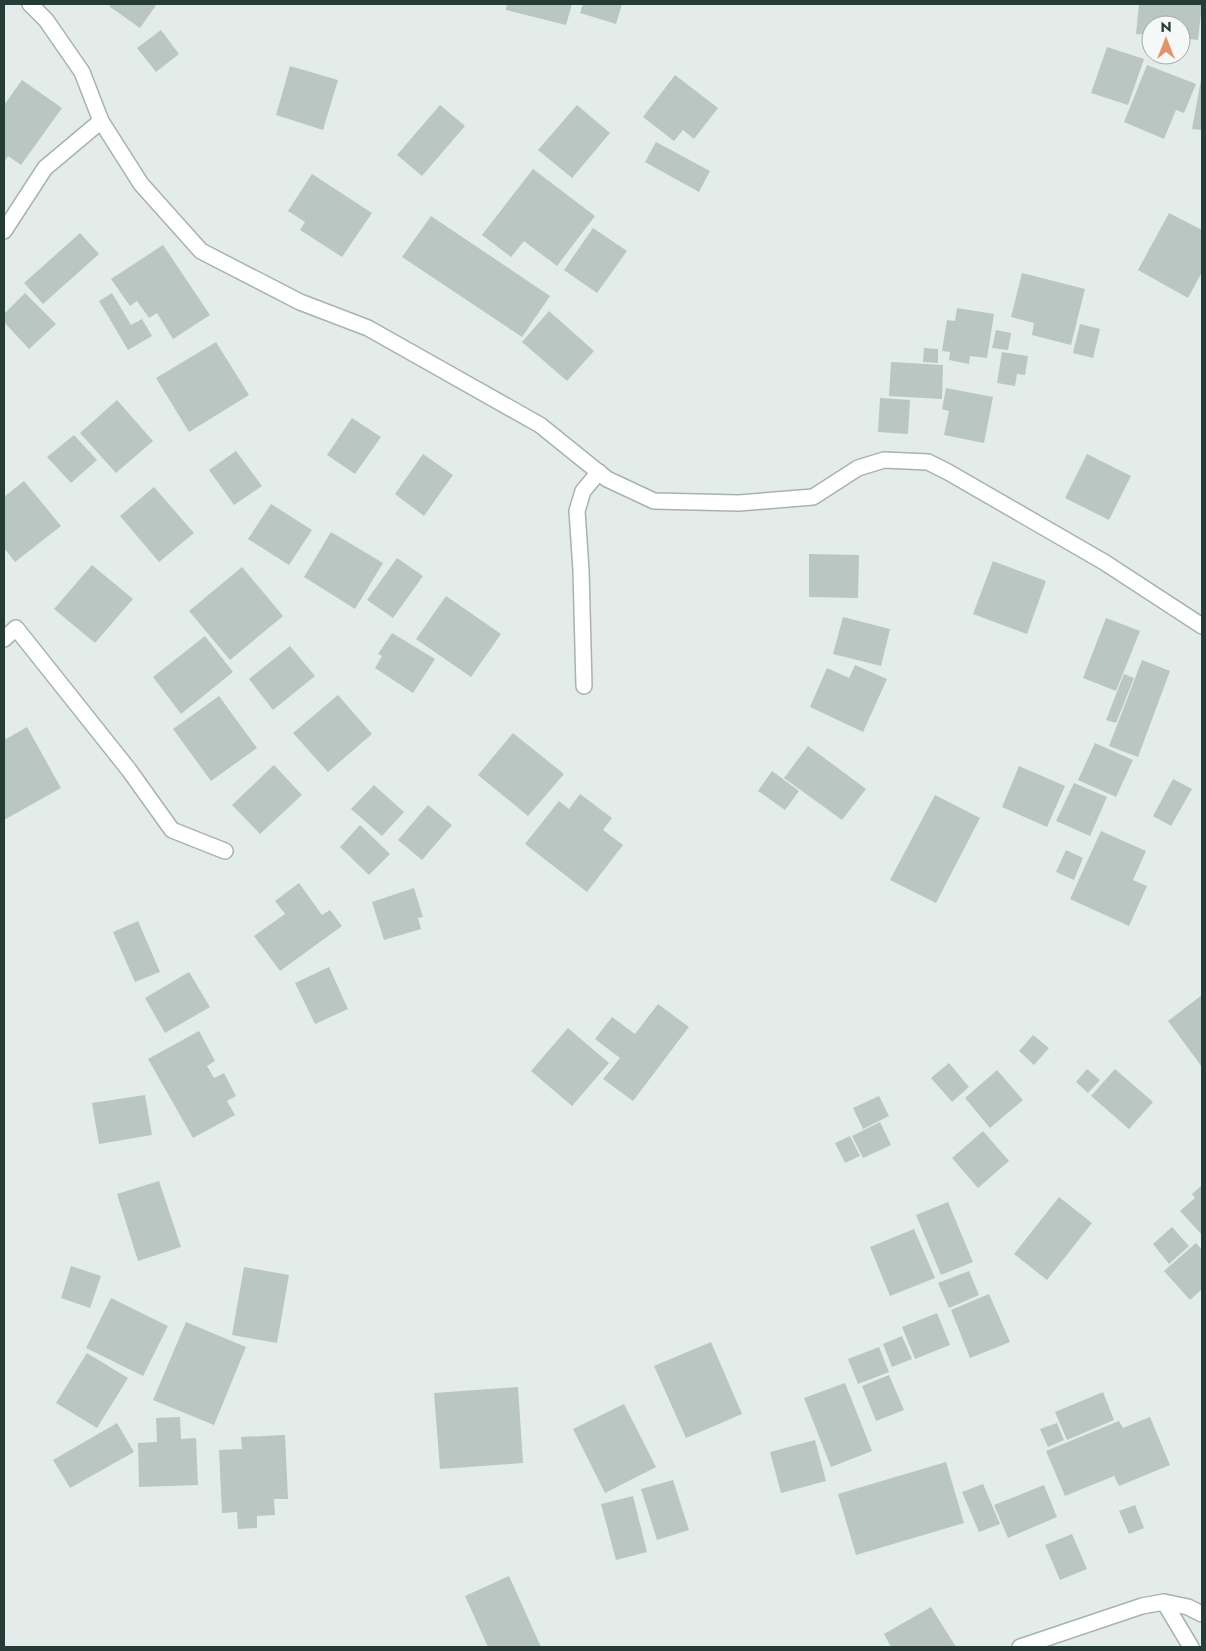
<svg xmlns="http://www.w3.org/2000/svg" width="1206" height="1651" font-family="Jost,sans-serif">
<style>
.building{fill:#b9c6c2}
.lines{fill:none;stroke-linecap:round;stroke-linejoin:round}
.service-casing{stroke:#a7b3b0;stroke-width:18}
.minor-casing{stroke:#a7b3b0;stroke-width:18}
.service{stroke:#fff;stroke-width:15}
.minor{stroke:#fff;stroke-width:15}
</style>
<rect width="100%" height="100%" fill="#e4ece9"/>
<!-- building -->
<path class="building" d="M111 4H157L140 28 109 6Z
M507 4H572L566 25 506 10Z
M583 4H622L616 24 580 13Z
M1139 4H1202L1198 40 1181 38V25H1151V35L1136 34Z
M161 30 179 54 156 72 137 48Z
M1107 47 1144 59 1128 105 1091 93Z
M1147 65 1196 84 1184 113 1176 110 1164 139 1124 122Z
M290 66 338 80 323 130 276 115Z
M675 75 718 108 694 139 683 130 674 141 643 117Z
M22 80 62 108 21 165 8 156 4 162V105Z
M1201 80H1202V130L1192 129Z
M440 105 465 126 422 176 397 155Z
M577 105 610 133 572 178 538 150Z
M656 142 710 171 699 192 645 162Z
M533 169 595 216 557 266 524 241 511 257 482 235Z
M312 174 372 213 342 257 300 230 305 222 288 211Z
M1169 213 1202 230V272L1188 298 1138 270Z
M431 216 550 296 522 337 402 257Z
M593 228 627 251 597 293 564 270Z
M80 233 99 254 43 304 24 283Z
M163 245 210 315 173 339 157 313 149 318 137 301 130 306 111 279Z
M1022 273 1085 289 1071 345 1032 335 1034 323 1011 317Z
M25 293 56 324 29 349 4 322V314Z
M112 293 131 325 142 319 152 336 128 350 99 301Z
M957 308 994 314 987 358 970 356 969 364 949 360 950 352 942 351 947 320 955 321Z
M549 311 594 351 567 381 522 342Z
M1080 324 1100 329 1093 358 1073 353Z
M996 330 1011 333 1008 350 992 348Z
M216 342 249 395 189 432 156 378Z
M924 348 938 349V363L923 362Z
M1002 352 1028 356 1025 375 1017 374 1015 386 997 383Z
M891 362 943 365 942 399 889 396Z
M946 388 993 397 984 443 944 435 949 411 942 409Z
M880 398 910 400 908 434 878 432Z
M117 400 153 441 116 473 80 433Z
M352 418 381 437 355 474 327 455Z
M74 435 97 460 71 483 47 457Z
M236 451 262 486 234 505 209 470Z
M423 454 453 475 424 516 395 494Z
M1087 454 1131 476 1109 520 1065 498Z
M24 481 61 526 15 562 4 548V497Z
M154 487 194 533 159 562 120 516Z
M271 504 312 530 289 565 248 539Z
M331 532 383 563 355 609 304 577Z
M809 554 859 555 858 598 809 597Z
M397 558 423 576 393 618 367 600Z
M993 561 1046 581 1027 634 973 614Z
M92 565 133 599 95 643 54 609Z
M242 567 283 616 230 660 189 611Z
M446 596 501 634 471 677 416 639Z
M843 617 890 629 881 666 833 654Z
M1106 618 1140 631 1116 691 1083 678Z
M392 633 435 659 413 693 375 668 382 656 378 654Z
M205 636 233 672 181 714 153 677Z
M290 646 315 676 273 710 249 679Z
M1142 660 1170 671 1138 757 1109 746Z
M855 665 887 679 863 732 810 707 827 668 849 678Z
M1124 674 1134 678 1116 723 1106 720Z
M338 695 372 734 328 772 293 733Z
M219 696 257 748 211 781 173 729Z
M27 727 61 788 4 820V736L6 739Z
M513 733 564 774 528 816 478 775Z
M1095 743 1133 760 1116 797 1078 780Z
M808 746 866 789 842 820 784 778Z
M274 765 302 795 260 834 232 805Z
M1019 766 1065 786 1047 827 1002 807Z
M772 771 799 791 785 810 758 791Z
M1173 779 1192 789 1171 826 1153 816Z
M1074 783 1107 797 1090 836 1056 821Z
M374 785 404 812 382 836 351 809Z
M580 794 612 818 603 830 623 845 587 892 525 844 559 801 569 809Z
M935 795 980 818 936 903 890 880Z
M428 805 452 825 422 860 398 840Z
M360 825 390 854 369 875 340 847Z
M1101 831 1146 851 1133 880 1147 886 1129 926 1070 899Z
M1066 850 1083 858 1074 880 1056 872Z
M299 883 322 915 330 910 342 926 280 971 254 936 285 914 275 901Z
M414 888 423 917 418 918 421 929 384 940 372 902Z
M138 921 160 972 135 982 113 932Z
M329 967 348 1009 315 1024 295 983Z
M189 972 210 1007 165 1033 145 998Z
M1202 995V1067L1168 1021Z
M658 1004 689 1027 633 1101 603 1079 620 1058 595 1039 612 1017 635 1034Z
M568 1028 609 1063 572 1106 531 1071Z
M199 1031 215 1061 207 1066 214 1078 224 1073 236 1096 227 1101 235 1115 193 1138 148 1059Z
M1033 1035 1049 1048 1034 1065 1019 1051Z
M949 1063 969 1087 952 1102 931 1078Z
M1087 1069 1100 1080 1088 1093 1076 1082Z
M1115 1069 1153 1102 1129 1129 1091 1096Z
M997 1070 1023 1100 990 1128 965 1098Z
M145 1095 152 1135 99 1144 92 1103Z
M879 1096 889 1116 863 1129 853 1108Z
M880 1122 891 1145 863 1158 852 1136Z
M983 1131 1009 1161 978 1188 952 1158Z
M850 1136 860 1156 845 1163 835 1143Z
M159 1181 181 1247 138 1261 117 1194Z
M1202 1185V1235L1180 1211 1195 1198 1192 1194Z
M1059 1197 1092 1223 1047 1280 1014 1254Z
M948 1202 973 1262 941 1275 916 1215Z
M1172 1227 1189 1246 1169 1264 1153 1244Z
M914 1229 935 1278 890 1296 870 1247Z
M1196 1243 1202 1250V1289L1190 1300 1164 1271Z
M71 1266 101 1276 90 1308 61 1298Z
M244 1267 289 1275 277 1343 232 1335Z
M969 1271 979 1295 949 1308 938 1283Z
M989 1294 1010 1342 970 1358 951 1310Z
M111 1298 168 1326 143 1376 86 1348Z
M937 1313 950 1345 915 1359 902 1327Z
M186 1322 246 1347 214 1425 153 1400Z
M902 1336 912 1359 892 1367 883 1344Z
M711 1342 742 1414 686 1438 654 1366Z
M879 1347 889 1372 858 1384 848 1359Z
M87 1353 128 1378 97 1428 56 1403Z
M889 1375 904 1410 876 1421 862 1386Z
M845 1383 872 1451 831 1467 804 1398Z
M518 1387 523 1463 440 1469 434 1393Z
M1103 1392 1114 1420 1067 1440 1055 1412Z
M624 1404 656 1467 605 1493 573 1429Z
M180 1417 181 1439 196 1438 198 1485 139 1487 138 1443 157 1442 156 1418Z
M1150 1417 1170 1465 1119 1486 1114 1476 1065 1496 1046 1451 1119 1421 1123 1428Z
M117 1423 134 1452 70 1488 53 1460Z
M1057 1423 1064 1440 1048 1447 1040 1429Z
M285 1435 288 1499H274L275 1515 257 1516V1528L238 1529 237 1512 222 1513 219 1450 242 1449 241 1437Z
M815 1440 826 1481 781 1493 770 1452Z
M946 1462 964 1523 856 1555 838 1494Z
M673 1480 689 1530 657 1540 641 1489Z
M983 1484 1000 1524 979 1532 962 1492Z
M1044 1485 1057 1517 1008 1538 994 1505Z
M633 1496 647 1552 616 1560 601 1504Z
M1135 1505 1144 1528 1129 1534 1119 1511Z
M1072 1534 1087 1569 1060 1580 1045 1545Z
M509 1576 541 1647H488L465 1596Z
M931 1607 956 1647H891L884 1634Z"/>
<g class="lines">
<defs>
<path id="service" d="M584 686 581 570 577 511 583 491 599 472"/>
<path id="minor" d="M30 4 46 20 82 72 101 121 141 184 201 251 300 302 368 328 446 372 540 425 607 479 654 501 739 503 813 497 858 468 884 460 928 462 948 472 1104 562 1202 626
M4 231 45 168 101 121
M4 639 16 628 129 770 172 830 225 851
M1164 1602 1191 1647
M1020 1647 1142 1606 1164 1602 1188 1607 1202 1614"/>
</defs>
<!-- service casing -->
<use href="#service" class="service-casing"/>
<!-- minor casing -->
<use href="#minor" class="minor-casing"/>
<!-- service -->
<use href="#service" class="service"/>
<!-- minor -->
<use href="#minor" class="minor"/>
</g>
<!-- border -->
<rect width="1206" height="1651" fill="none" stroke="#253b37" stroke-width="10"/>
<!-- north arrow -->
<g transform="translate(1166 40)"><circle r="24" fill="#f4f8f7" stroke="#a1acaa"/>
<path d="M0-4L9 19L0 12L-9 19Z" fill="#e3936a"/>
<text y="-8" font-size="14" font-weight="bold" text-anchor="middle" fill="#253b37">N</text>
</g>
</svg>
